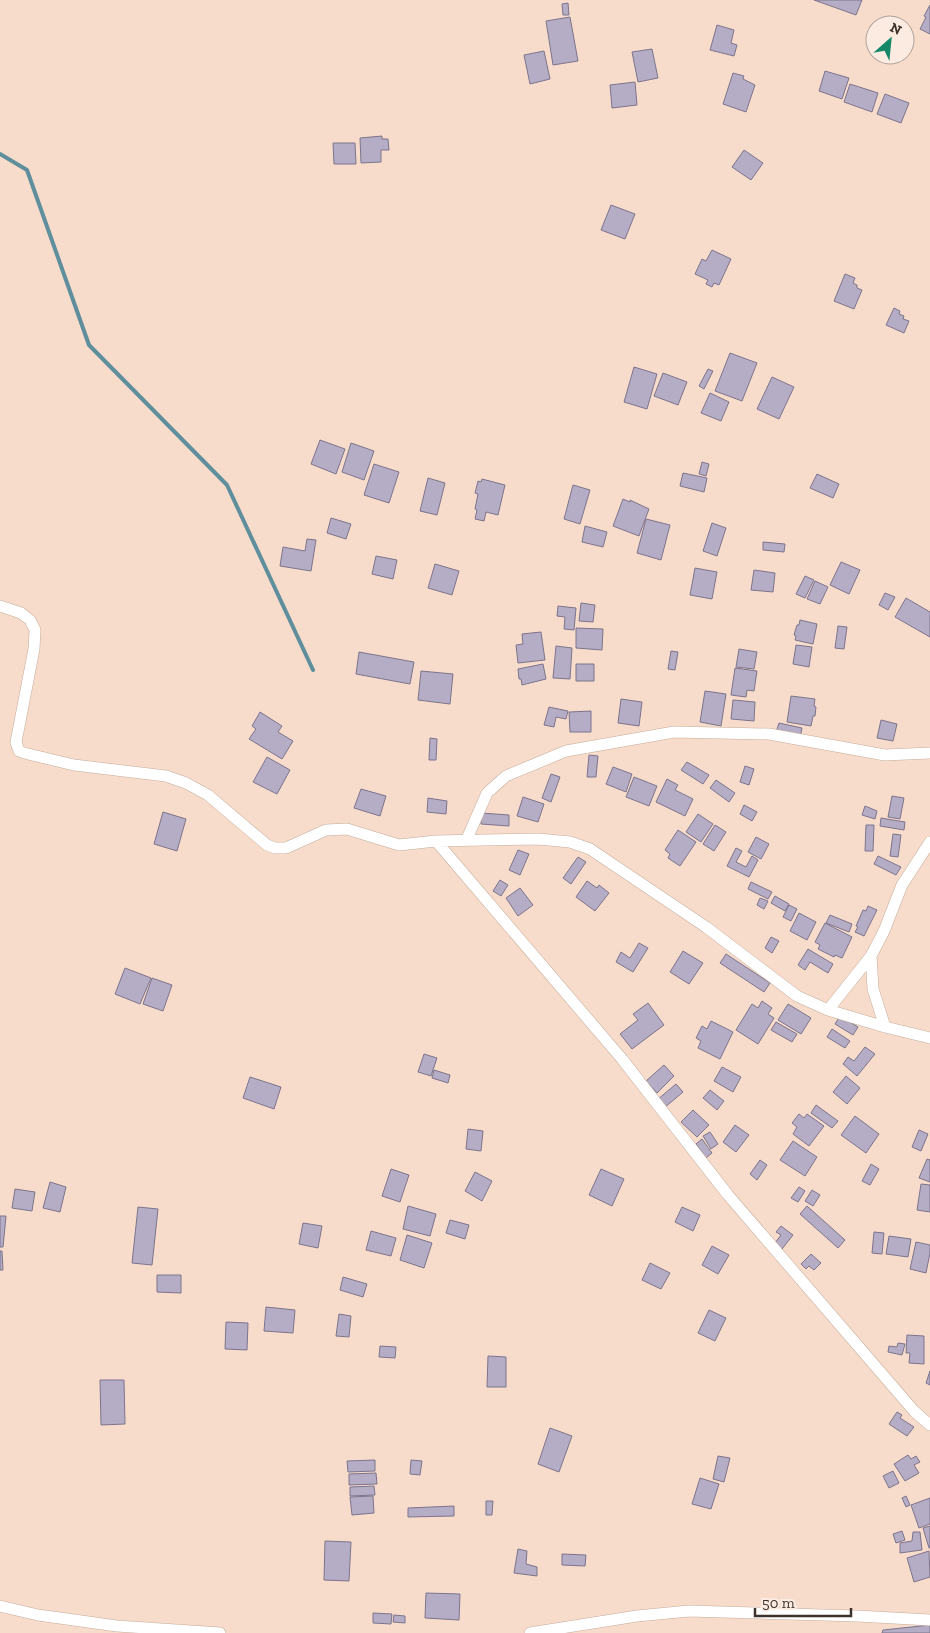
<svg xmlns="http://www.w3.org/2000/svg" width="930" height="1633" font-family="'Zilla Slab',serif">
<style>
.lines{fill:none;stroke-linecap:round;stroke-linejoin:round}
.stream{stroke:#5f8e9c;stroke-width:4}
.building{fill:#b5acc6;stroke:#7d748c}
.minor-casing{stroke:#c6ac9b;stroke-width:12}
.minor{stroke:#fff;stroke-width:11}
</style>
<rect width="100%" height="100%" fill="#f7dccb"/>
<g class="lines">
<!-- stream -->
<path class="stream" d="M0 154 27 170 89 345 227 485 313 670"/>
</g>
<!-- building -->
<path class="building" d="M814 0H862L856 15Z
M568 3 569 15H563L562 4Z
M930 5V34L920 29 926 17 924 16Z
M570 17 578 61 553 65 546 21Z
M717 25 734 30 731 43 737 45 734 56 710 50Z
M652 49 658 78 638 82 632 52Z
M544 51 550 79 530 84 524 55Z
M825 71 849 78 842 99 819 91Z
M733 73 744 76 743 79 755 85 746 112 723 104Z
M635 82 637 105 612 108 610 85Z
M850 84 878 93 872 112 844 102Z
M885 94 909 103 901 123 877 114Z
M382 136V139H388L389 150H381V162L361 163 360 138Z
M333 143H355L356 164H334Z
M744 150 763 163 751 180 732 167Z
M611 205 635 214 625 239 601 230Z
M712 250 731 259 719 285 714 283 712 287 706 284 708 280 695 274 702 259 706 261Z
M845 274 855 278 853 283 857 285V288L862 290 854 309 834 301Z
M894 308 900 311 899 314 904 316 903 319 909 321 904 333 886 325Z
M730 353 757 363 742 401 715 391Z
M634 367 657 374 647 409 624 402Z
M708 369 713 371 704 389 699 386Z
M663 373 687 382 678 405 654 396Z
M772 377 794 387 779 419 757 409Z
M710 393 729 402 721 421 701 413Z
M320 440 345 449 336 474 311 464Z
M351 443 374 451 364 480 342 472Z
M702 462 709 464 706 476 699 474Z
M374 464 399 472 389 503 364 495Z
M683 473 707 478 704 492 680 486Z
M817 474 839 484 833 498 810 488Z
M428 478 445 483 437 515 420 511Z
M482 479 505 485 498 515 486 512 484 521 475 519 477 510 475 509 478 494 475 493 478 481 481 482Z
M573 485 590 490 580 524 564 519Z
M623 499 630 502V500L649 509 639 536 613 526Z
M331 518 351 524 346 539 327 533Z
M646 519 670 525 661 560 637 553Z
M712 523 726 528 717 556 703 551Z
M585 526 607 532 603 547 582 542Z
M307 539 316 540 311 571 280 566 283 547 305 551Z
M763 542 785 544 784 552 763 550Z
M376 556 397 560 393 579 372 574Z
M841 562 860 570 849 594 830 585Z
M435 564 459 571 452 595 428 588Z
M695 568 717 572 712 599 690 595Z
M754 570 775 573 773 592 751 590Z
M805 576 814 580 805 598 796 594Z
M815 581 828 587 820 604 807 599Z
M885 593 895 597 888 610 879 605Z
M906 598 930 612V637L895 617Z
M581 603 595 605 593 622 579 621Z
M558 606 576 608 574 630 564 629 565 617 557 616Z
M800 620 817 624 813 644 795 640 796 636 794 635 797 625H799Z
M838 626 847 627 844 649 835 648Z
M576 628 603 629 602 650 576 648Z
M541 632 545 660 518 663 516 645 523 644 522 634Z
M796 645 812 647 809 667 793 664Z
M556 646 572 648 570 679 553 678Z
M739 649 757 652 754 669 736 667Z
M671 651 678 652 675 670 668 669Z
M359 652 414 662 410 684 356 674Z
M543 664 546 679 522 685 521 679H519L518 669Z
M576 664H594V681H576Z
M735 668 757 671 754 691 747 690 746 697 731 695Z
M421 671 453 674 450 704 418 700Z
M705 691 726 694 721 726 700 722Z
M791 696 815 699 814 706 816 707 815 716H813L811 726 787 722Z
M621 699 642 702 639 726 618 723Z
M733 700 755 702 754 721 731 719Z
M549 707 568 711 566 719 556 717 554 727 544 725Z
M591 711V732H570L569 712Z
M260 712 282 726 278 732 293 741 282 759 249 739 256 729 252 726Z
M881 720 897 724 893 741 877 738Z
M779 723 802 728 800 738 776 732Z
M430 738 437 739 436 760H429Z
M589 755 598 756 596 777H587Z
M267 757 290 770 277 794 253 782Z
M687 762 709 775 703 784 681 770Z
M745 766 754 769 749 785 740 782Z
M613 767 632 774 626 792 606 784Z
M551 774 560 777 551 802 542 798Z
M634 777 657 786 649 806 626 797Z
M667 779 678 785 675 790 693 799 685 816 656 802Z
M716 780 735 793 729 802 710 788Z
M361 789 386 796 380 816 354 808Z
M892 796 904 798 900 819 888 817Z
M523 797 544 804 538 822 517 816Z
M428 798 447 801 446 814 427 812Z
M744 805 757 812 752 821 740 814Z
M865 806 877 811 875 819 862 815Z
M163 812 186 819 177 851 154 844Z
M481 813 509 815V826L481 824Z
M698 814 713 824 701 842 686 832Z
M881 818 905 822 904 830 880 826Z
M715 825 726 832 714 851 703 844Z
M866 825H874L873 851H865Z
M678 830 696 842 680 866 668 858 670 854 665 850Z
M893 834 901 835 898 857 890 856Z
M756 837 769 844 761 859 748 852Z
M736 848 742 851 736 862 746 867 752 856 758 860 749 877 727 866Z
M518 850 529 854 520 875 509 870Z
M878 856 901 867 896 875 874 864Z
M578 857 586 862 571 884 563 878Z
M500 880 508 885 501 896 493 891Z
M587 881 597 888 599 885 609 893 595 911 576 897Z
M751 882 772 892 768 899 748 889Z
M520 888 533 905 518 916 506 898Z
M775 896 789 904 785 911 771 903Z
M760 898 768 901 764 909 757 905Z
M789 905 797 909 791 921 783 917Z
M868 906 877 910 864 936 855 932 858 927 856 926 863 910 866 911Z
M799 913 816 922 807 940 790 931Z
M830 915 852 924 849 932 826 923Z
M825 923 852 937 842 958 835 955 834 957 818 949 820 945 815 942Z
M771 937 779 941 772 953 765 948Z
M639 943 648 948 633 972 616 962 621 952 630 958Z
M808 949 833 964 828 973 810 962 805 970 798 965Z
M683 951 703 963 689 984 670 972Z
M726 954 770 983 764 992 720 963Z
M125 968 151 978 140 1004 115 994Z
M152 978 172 985 163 1011 143 1004Z
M762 1001 772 1008 768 1014 774 1018 758 1044 736 1030 752 1004 758 1008Z
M648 1003 664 1025 632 1049 620 1034 638 1020 633 1014Z
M788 1004 811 1018 801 1034 778 1020Z
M840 1016 858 1027 853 1035 835 1024Z
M711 1021 733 1032 720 1059 698 1048 701 1041 696 1038 702 1026 707 1029Z
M776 1022 797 1034 792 1042 771 1030Z
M832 1029 850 1041 845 1048 827 1037Z
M865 1047 875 1054 857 1076 843 1064 848 1057 854 1061Z
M424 1054 437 1058 431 1076 418 1072Z
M664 1065 674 1076 657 1093 646 1081Z
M722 1067 741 1077 733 1092 714 1081Z
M434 1070 450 1075 448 1083 432 1078Z
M846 1076 860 1088 847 1104 833 1092Z
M250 1077 281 1087 274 1109 243 1098Z
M676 1084 683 1092 664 1108 657 1100Z
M710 1090 724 1101 717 1110 703 1098Z
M816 1105 838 1121 832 1128 811 1113Z
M693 1110 709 1125 697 1137 681 1122Z
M799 1114 804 1118 807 1114 824 1126 809 1146 793 1134 797 1127 792 1123Z
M855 1116 879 1134 866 1153 841 1135Z
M735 1125 749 1135 736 1152 723 1142Z
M468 1129 483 1131 481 1151 466 1149Z
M919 1130 928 1134 921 1151 912 1147Z
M710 1132 718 1144 711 1149 703 1136Z
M702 1139 712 1153 706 1158 696 1144Z
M793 1141 817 1157 805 1176 780 1160Z
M927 1159 930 1160V1182L919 1178Z
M760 1160 767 1165 757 1180 750 1174Z
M871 1164 879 1169 870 1185 862 1181Z
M391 1169 409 1175 400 1202 382 1196Z
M601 1169 624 1179 612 1206 589 1195Z
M475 1172 492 1181 482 1201 465 1191Z
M50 1182 66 1187 60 1212 43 1208Z
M921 1184 930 1185V1212L917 1210Z
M799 1187 805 1191 798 1202 791 1198Z
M15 1189 35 1192 32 1211 12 1208Z
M812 1190 820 1195 813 1206 805 1201Z
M408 1206 436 1214 430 1236 403 1229Z
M807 1206 845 1240 838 1248 800 1214Z
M138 1207 158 1209 152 1265 132 1263Z
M682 1207 700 1215 693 1231 675 1222Z
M0 1216H6L3 1247H0Z
M450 1220 469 1225 465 1239 446 1233Z
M303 1223 322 1226 318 1248 299 1244Z
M781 1226 793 1235 782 1249 775 1243 781 1235 776 1232Z
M371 1231 396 1238 391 1256 366 1250Z
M874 1232 884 1233 882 1254 872 1253Z
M407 1235 432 1243 424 1268 400 1260Z
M889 1236 911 1239 908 1257 886 1254Z
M916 1242 930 1245V1253L926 1273 910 1269Z
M712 1246 729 1255 718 1274 702 1265Z
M0 1251H2L3 1270H0Z
M811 1254 821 1263 814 1270 809 1266 806 1269 801 1264Z
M650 1263 670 1273 661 1289 642 1280Z
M157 1275H181V1293L157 1292Z
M343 1277 367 1284 363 1297 340 1290Z
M266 1307 295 1310 293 1333 264 1331Z
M709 1310 726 1318 715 1341 698 1333Z
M339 1314 351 1316 349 1337 336 1336Z
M226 1322 248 1323 247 1350 225 1349Z
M907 1335 924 1336V1364L909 1363 910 1353H906Z
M898 1343 905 1344 902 1355 888 1352 889 1346 897 1347Z
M380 1346 396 1347 395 1358 379 1357Z
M488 1356 506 1357V1387H487Z
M930 1371V1385L926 1383Z
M100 1380H124L125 1424 101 1425Z
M897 1412 902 1415 900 1418 914 1427 907 1436 889 1424Z
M550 1428 572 1436 559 1472 538 1464Z
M908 1455 911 1459 916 1456 920 1462 914 1465 919 1473 905 1481 894 1464Z
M718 1456 730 1458 724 1482 713 1479Z
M375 1460V1471L348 1472 347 1461Z
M411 1460 422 1461 420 1475 410 1474Z
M893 1471 899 1483 889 1488 883 1476Z
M376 1473 377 1484 349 1485V1474Z
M700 1478 719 1484 711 1509 692 1504Z
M374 1486 375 1495 350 1496V1487Z
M373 1496 374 1513 352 1515 350 1497Z
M906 1496 910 1505 906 1507 902 1498Z
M930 1498V1524L919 1528 911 1505Z
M486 1501H493L492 1515H486Z
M454 1506V1516L408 1517V1508Z
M930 1526V1548H929L923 1528Z
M902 1531 905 1540 896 1543 893 1534Z
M913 1532H920L922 1550 900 1553V1543L912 1541Z
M325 1541 351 1542 349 1581 324 1580Z
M518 1549 527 1551 526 1564 537 1567V1576L514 1573Z
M929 1551 930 1577 914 1582 907 1558Z
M562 1554 586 1555 585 1566 562 1565Z
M426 1593 460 1594 459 1620 425 1618Z
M373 1613 392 1614 391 1624 373 1623Z
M394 1615 405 1616V1623L393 1622Z
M930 1625V1633H882L883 1630Z"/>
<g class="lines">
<defs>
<path id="minor" d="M0 606 21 613 30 620 35 630 34 649 16 742 19 751 24 753 74 765 166 776 186 783 208 795 267 845 275 848H286L326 830 347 829 399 845 436 841 538 839 570 842 590 849 706 927 797 996 828 1010 885 1027 930 1038
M436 841 622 1059 728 1195 914 1411 930 1425
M466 841 487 793 506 776 566 751 674 732 769 734 885 755 930 753
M871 956 873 989 885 1027
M828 1010 871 956 884 931 902 885 930 842
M0 1606 38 1615 117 1626 220 1633
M530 1633 637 1616 689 1611 857 1616 930 1620"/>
</defs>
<!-- minor casing -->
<use href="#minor" class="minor-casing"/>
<!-- minor -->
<use href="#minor" class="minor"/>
</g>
<!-- north arrow -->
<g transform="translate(890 40) rotate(27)"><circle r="24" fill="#fcebe1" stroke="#b0a199"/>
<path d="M0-4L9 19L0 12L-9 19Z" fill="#158868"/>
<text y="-8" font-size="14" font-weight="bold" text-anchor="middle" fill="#3d332c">N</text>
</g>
<!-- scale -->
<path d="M755 1608v8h96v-8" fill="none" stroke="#3d332c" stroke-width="2.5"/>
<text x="762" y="1608" font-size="15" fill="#3d332c" stroke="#fcebe1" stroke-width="4" paint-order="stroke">50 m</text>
</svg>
